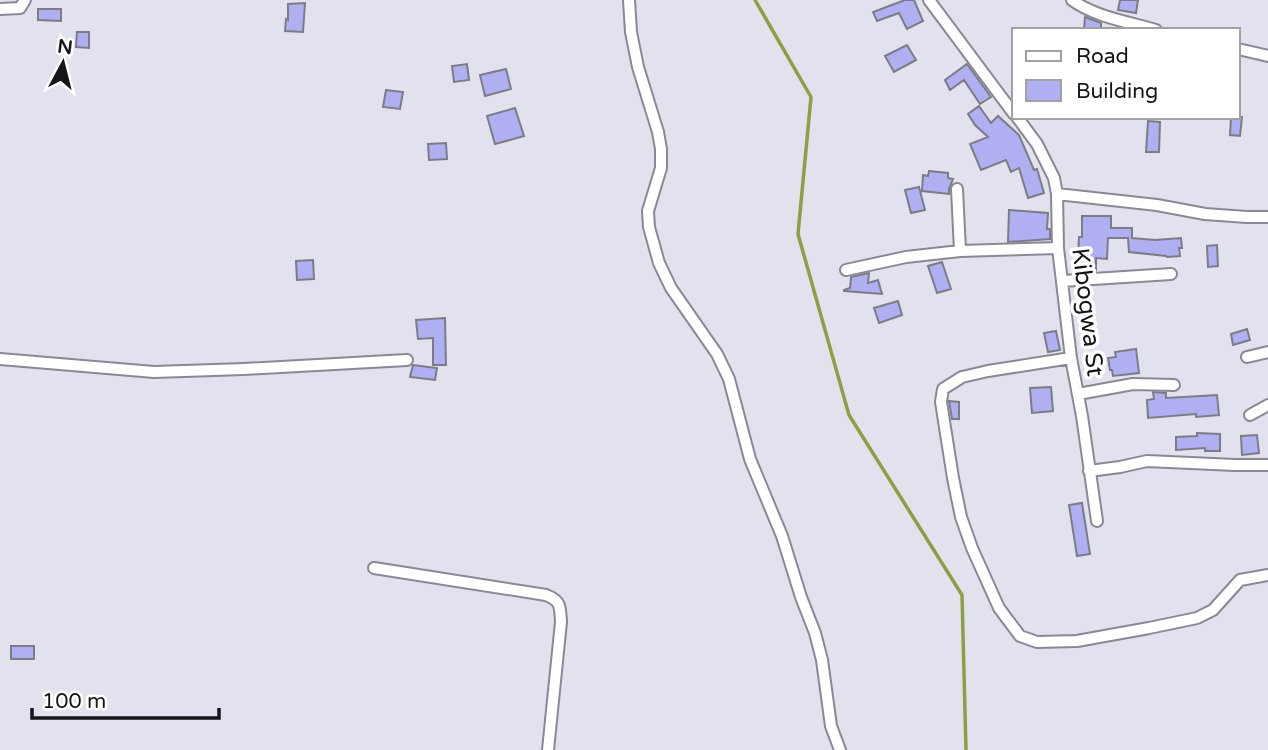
<svg xmlns="http://www.w3.org/2000/svg" width="1268" height="750" font-family="'Varela Round',sans-serif">
<style>
.lines{fill:none;stroke-linecap:round;stroke-linejoin:round}
.stream{stroke:#8d9f43;stroke-width:3.5}
.building{fill:#afaff2;stroke:#7b7c86;stroke-width:2}
.street-casing{stroke:#898993;stroke-width:14}
.street{stroke:#fff;stroke-width:10}
.labels{text-anchor:middle;stroke-width:7;stroke-linejoin:round;paint-order:stroke}
.street-label{font-size:24px;fill:#151519;stroke:#fff}
</style>
<rect width="100%" height="100%" fill="#e2e2ee"/>
<g class="lines">
<!-- stream -->
<path class="stream" d="M755 0 811 97 798 234 849 415 962 595 966 750"/>
</g>
<!-- building -->
<path class="building" d="M905 0H914L923 21 907 29 899 13 877 21 873 12Z
M1120 0H1138L1136 13 1118 10Z
M305 3 303 32 285 31 286 19 288 20V4Z
M38 9H61V21L38 20Z
M1085 17 1101 23V30H1084Z
M77 32H89V48L76 47Z
M907 45 916 60 894 72 885 56Z
M467 64 469 80 454 82 452 66Z
M967 64 991 97 980 104 964 80 950 90 945 80Z
M506 69 511 89 485 96 480 75Z
M386 90 403 92 400 109 383 107Z
M979 106 991 123 998 116 1019 135 1034 170 1037 169 1044 193 1028 198 1019 168 1011 172 1006 160 981 170 970 144 988 137 975 125 968 114Z
M515 108 524 136 495 144 487 116Z
M1231 117H1242L1240 136 1230 135Z
M1148 121 1160 122 1159 152H1146Z
M446 143 447 159 429 160 428 144Z
M929 171 948 173V178L953 179 949 189V194L922 191 923 175 928 176Z
M919 187 925 210 911 213 905 190Z
M1009 210 1048 213 1047 229H1050V239L1008 242Z
M1082 216H1111V228H1132V238H1131L1155 240 1181 238 1182 248H1179L1180 256 1167 257 1166 256 1129 252 1128 238H1108L1107 259 1096 258V271H1082V258H1078L1079 237H1082Z
M1217 245 1218 266 1208 267 1207 246Z
M313 260 314 279 297 280 296 261Z
M942 262 951 289 937 293 928 266Z
M869 273 868 283 878 280 882 294 844 291V290L850 288 851 277Z
M898 301 902 315 879 323 874 308Z
M445 318 446 365H433V338L418 339 416 320Z
M1247 329 1250 340 1233 345 1231 334Z
M1056 331 1060 350 1048 352 1044 333Z
M1136 349 1139 373 1113 376 1112 370H1110L1108 358 1116 357 1115 352Z
M413 365 437 368 435 380 410 377Z
M1051 387 1053 411 1032 413 1030 388Z
M1153 392 1166 393V398L1217 395 1219 415 1196 417V414L1148 418 1147 400 1154 399Z
M949 401 959 402V419H952Z
M1197 433 1220 434V451H1205V448L1176 450V437L1197 436Z
M1257 435 1259 453 1242 455 1241 436Z
M1082 503 1090 554 1077 556 1069 505Z
M11 646H34V659H11Z"/>
<g class="lines">
<defs>
<path id="street" d="M629 0 631 32 638 67 658 132 661 149V168L648 211 649 227 659 263 671 288 717 354 729 379 750 459 782 536 801 597 815 633 822 660 831 726 840 750
M929 0 1014 114
M1072 0C1095 17 1129 22 1156 30
M0 9 20 8 25 0
M1238 49 1268 56
M1017 117 1037 144 1054 178 1057 194 1058 248 1071 358 1082 416 1097 521
M957 189 960 251
M1057 194 1157 205 1205 214 1247 217H1268
M846 270 906 257 960 251 1058 248
M1062 281 1171 274
M1247 357 1268 352
M1071 358 988 371 962 377 943 389 941 402 953 478 961 517 972 548 999 608 1020 636 1037 642 1077 641 1149 628 1197 618 1213 610 1240 580 1268 575
M0 359 154 372 244 369 407 360
M1078 394 1133 384 1174 385
M1250 415 1268 405
M1089 471 1120 467 1147 461 1235 465H1268
M374 568 546 595C561 601 560 606 561 622L548 750"/>
</defs>
<!-- street casing -->
<use href="#street" class="street-casing"/>
<!-- street -->
<use href="#street" class="street"/>
</g>
<g class="labels">
<!-- street labels -->
<g class="street-label">
<text transform="translate(1088 312) rotate(83)" y="8">Kibogwa St</text>
</g>
</g>
<!-- legend -->
<rect x="1012" y="28" width="228" height="91" fill="#ffffff" stroke="#a1a1a3" stroke-width="2"/>
<rect x="1026" y="51" width="35" height="10" fill="#ffffff" stroke="#a1a1a3" stroke-width="2"/>
<text x="1076" y="63" font-size="21" fill="#151519">Road</text>
<rect x="1026" y="80" width="35" height="21" fill="#afaff2" stroke="#a1a1a3" stroke-width="2"/>
<text x="1076" y="98" font-size="21" fill="#151519">Building</text>
<!-- north arrow -->
<g transform="translate(63 63) rotate(7)" stroke="#ffffff" stroke-width="5" paint-order="stroke">
<path d="M0-5L12 26L0 18L-12 26Z" fill="#151519"/>
<text y="-10" font-size="19" font-weight="bold" text-anchor="middle" fill="#151519">N</text>
</g>
<!-- scale -->
<path d="M32 708v10h187v-10" fill="none" stroke="#151519" stroke-width="3.5"/>
<text x="42" y="708" font-size="21" fill="#151519" stroke="#ffffff" stroke-width="5" paint-order="stroke">100 m</text>
</svg>
